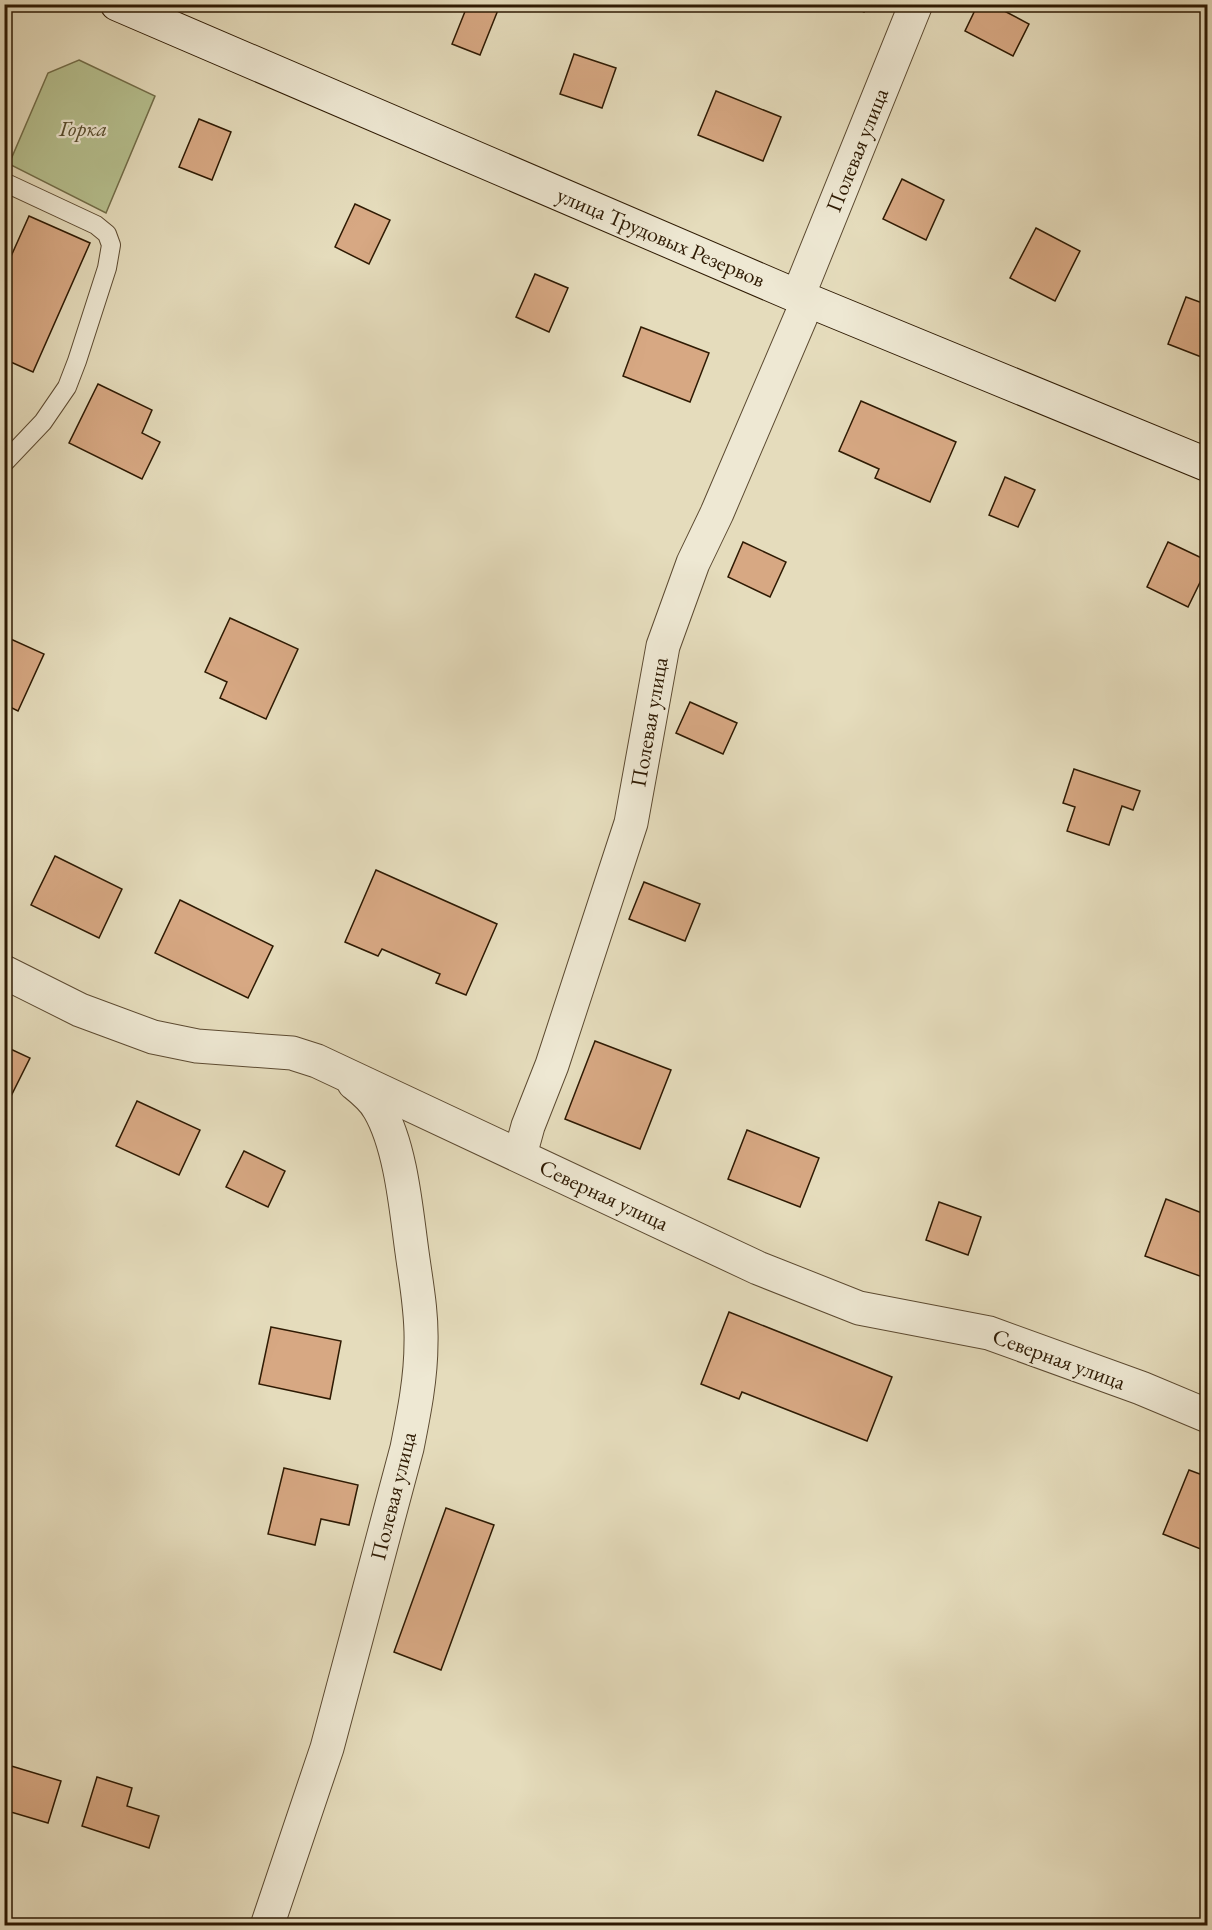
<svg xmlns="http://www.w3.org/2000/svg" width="1212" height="1930" font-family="'EB Garamond',serif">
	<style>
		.green { fill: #b6c08f; stroke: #726d49; stroke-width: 1.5 }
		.building { fill: #d7a883; stroke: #2e1a03; stroke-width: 1.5 }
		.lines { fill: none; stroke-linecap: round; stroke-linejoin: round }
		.lane-casing { stroke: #5c4a31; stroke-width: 20 }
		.street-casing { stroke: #5c4a31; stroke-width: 35 }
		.secondary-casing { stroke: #2e1a03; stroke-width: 35 }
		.lane { stroke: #eee8d3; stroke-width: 18 }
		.street { stroke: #eee8d3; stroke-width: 33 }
		.secondary { stroke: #eee8d3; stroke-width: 33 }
		.labels { text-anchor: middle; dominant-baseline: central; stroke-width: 4.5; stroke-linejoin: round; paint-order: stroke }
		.park-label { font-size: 22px; font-style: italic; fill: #574c2d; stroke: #eee8d3 }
		.street-label { font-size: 22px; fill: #2e1a03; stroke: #eee8d3 }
	</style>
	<rect width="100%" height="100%" fill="#e5dcbc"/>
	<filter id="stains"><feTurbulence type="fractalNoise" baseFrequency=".00333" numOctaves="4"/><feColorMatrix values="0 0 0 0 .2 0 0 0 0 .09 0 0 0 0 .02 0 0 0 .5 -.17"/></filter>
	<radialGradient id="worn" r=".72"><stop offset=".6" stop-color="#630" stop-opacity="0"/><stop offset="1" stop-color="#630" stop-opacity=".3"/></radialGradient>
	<polygon class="green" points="79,60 155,96 106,213 9,164 48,73"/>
	<g class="building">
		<polygon points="468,4 500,5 480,55 452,44"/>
		<polygon points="847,4 867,4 864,12"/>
		<polygon points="978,4 991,4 1029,24 1013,56 965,31"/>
		<polygon points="574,54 616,68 602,108 560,94"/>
		<polygon points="716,91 781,117 763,161 698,135"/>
		<polygon points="199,119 231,132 212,180 179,167"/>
		<polygon points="902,179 944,200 926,240 883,219"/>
		<polygon points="355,204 390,220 369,264 335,247"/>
		<polygon points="29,216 90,243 33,372 4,359 4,272"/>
		<polygon points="1036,228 1080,251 1055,301 1010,278"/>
		<polygon points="535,274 568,288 549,332 516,317"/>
		<polygon points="1186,297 1208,305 1208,350 1204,358 1168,344"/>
		<polygon points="641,327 709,353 690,402 623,376"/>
		<polygon points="98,384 152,410 142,433 160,442 142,479 69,443"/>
		<polygon points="861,401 956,442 930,502 875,478 879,469 839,451"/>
		<polygon points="1005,477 1035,490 1018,527 989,515"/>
		<polygon points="743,542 786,562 770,597 728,577"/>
		<polygon points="1168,542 1208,561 1208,566 1188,607 1147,587"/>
		<polygon points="230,618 298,649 266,719 220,698 227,682 205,672"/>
		<polygon points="4,636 44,654 18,711 4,704"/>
		<polygon points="690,702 737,723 723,754 676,733"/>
		<polygon points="1074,769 1140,791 1133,810 1122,806 1109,845 1067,831 1075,807 1063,803"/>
		<polygon points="55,856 122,889 99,938 31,905"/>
		<polygon points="376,870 497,924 466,995 436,983 440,974 382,949 378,956 345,942"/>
		<polygon points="644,882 700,904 685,941 629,919"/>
		<polygon points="180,900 273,946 248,998 155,953"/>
		<polygon points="595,1041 671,1070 640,1149 565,1119"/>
		<polygon points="4,1046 30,1058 10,1098 4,1096"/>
		<polygon points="137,1101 200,1130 179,1175 116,1146"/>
		<polygon points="747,1130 819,1158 800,1207 728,1179"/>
		<polygon points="244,1151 285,1171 268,1207 226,1187"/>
		<polygon points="1208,1198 1208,1279 1145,1256 1166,1199 1202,1213"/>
		<polygon points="939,1202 981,1217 968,1255 926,1240"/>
		<polygon points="729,1312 892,1377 867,1441 742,1392 739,1399 701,1384"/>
		<polygon points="271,1327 341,1341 330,1399 259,1384"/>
		<polygon points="284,1468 358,1485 349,1525 321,1519 315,1545 268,1534"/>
		<polygon points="1189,1470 1208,1477 1208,1552 1163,1534"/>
		<polygon points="446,1508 494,1525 441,1670 394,1652"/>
		<polygon points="8,1765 61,1781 48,1823 4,1810 4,1775"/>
		<polygon points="97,1777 132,1788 127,1806 159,1816 149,1848 82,1826"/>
	</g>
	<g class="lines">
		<g class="lane-casing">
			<polyline id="lane" points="4,182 96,225 107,234 111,245 107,268 77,361 67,387 43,422 4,463"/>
		</g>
		<g class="street-casing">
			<g id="street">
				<polyline points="798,296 916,4"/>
				<polyline points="4,972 80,1010 153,1037 197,1046 292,1053 317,1061 758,1268 859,1308 989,1333 1141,1388 1208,1416"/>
				<polyline points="520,1155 528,1126 552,1065 631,823 663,646 693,563 717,513 808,300"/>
				<path d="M 267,1926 L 327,1748 L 407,1448 C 414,1413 421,1378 421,1343 C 422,1312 416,1282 412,1252 C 406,1209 401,1147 379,1109 C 373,1098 364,1091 354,1083"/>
			</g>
		</g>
		<g class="secondary-casing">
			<polyline id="secondary" points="117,4 790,293 1208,465"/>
		</g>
		<use href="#lane" class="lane"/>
		<use href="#street" class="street"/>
		<use href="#secondary" class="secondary"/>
	</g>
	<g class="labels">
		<g class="park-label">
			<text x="83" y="128">Горка</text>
		</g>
		<g class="street-label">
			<text transform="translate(857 150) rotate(-68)">Полевая улица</text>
			<text transform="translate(661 237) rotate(23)">улица Трудовых Резервов</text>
			<text transform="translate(649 722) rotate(-80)">Полевая улица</text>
			<text transform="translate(604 1195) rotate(25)">Северная улица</text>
			<text transform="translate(1059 1359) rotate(20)">Северная улица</text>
			<text transform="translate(393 1496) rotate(-76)">Полевая улица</text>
		</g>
	</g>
	<rect width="1212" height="1930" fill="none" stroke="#e5dcbc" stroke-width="24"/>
	<rect x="6" y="6" width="1200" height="1918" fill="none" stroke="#2e1a03" stroke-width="3"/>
	<rect x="12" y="12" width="1188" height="1906" fill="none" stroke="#2e1a03" stroke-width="1.5"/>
	<rect width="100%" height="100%" filter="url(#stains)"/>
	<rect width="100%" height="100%" fill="url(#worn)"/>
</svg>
